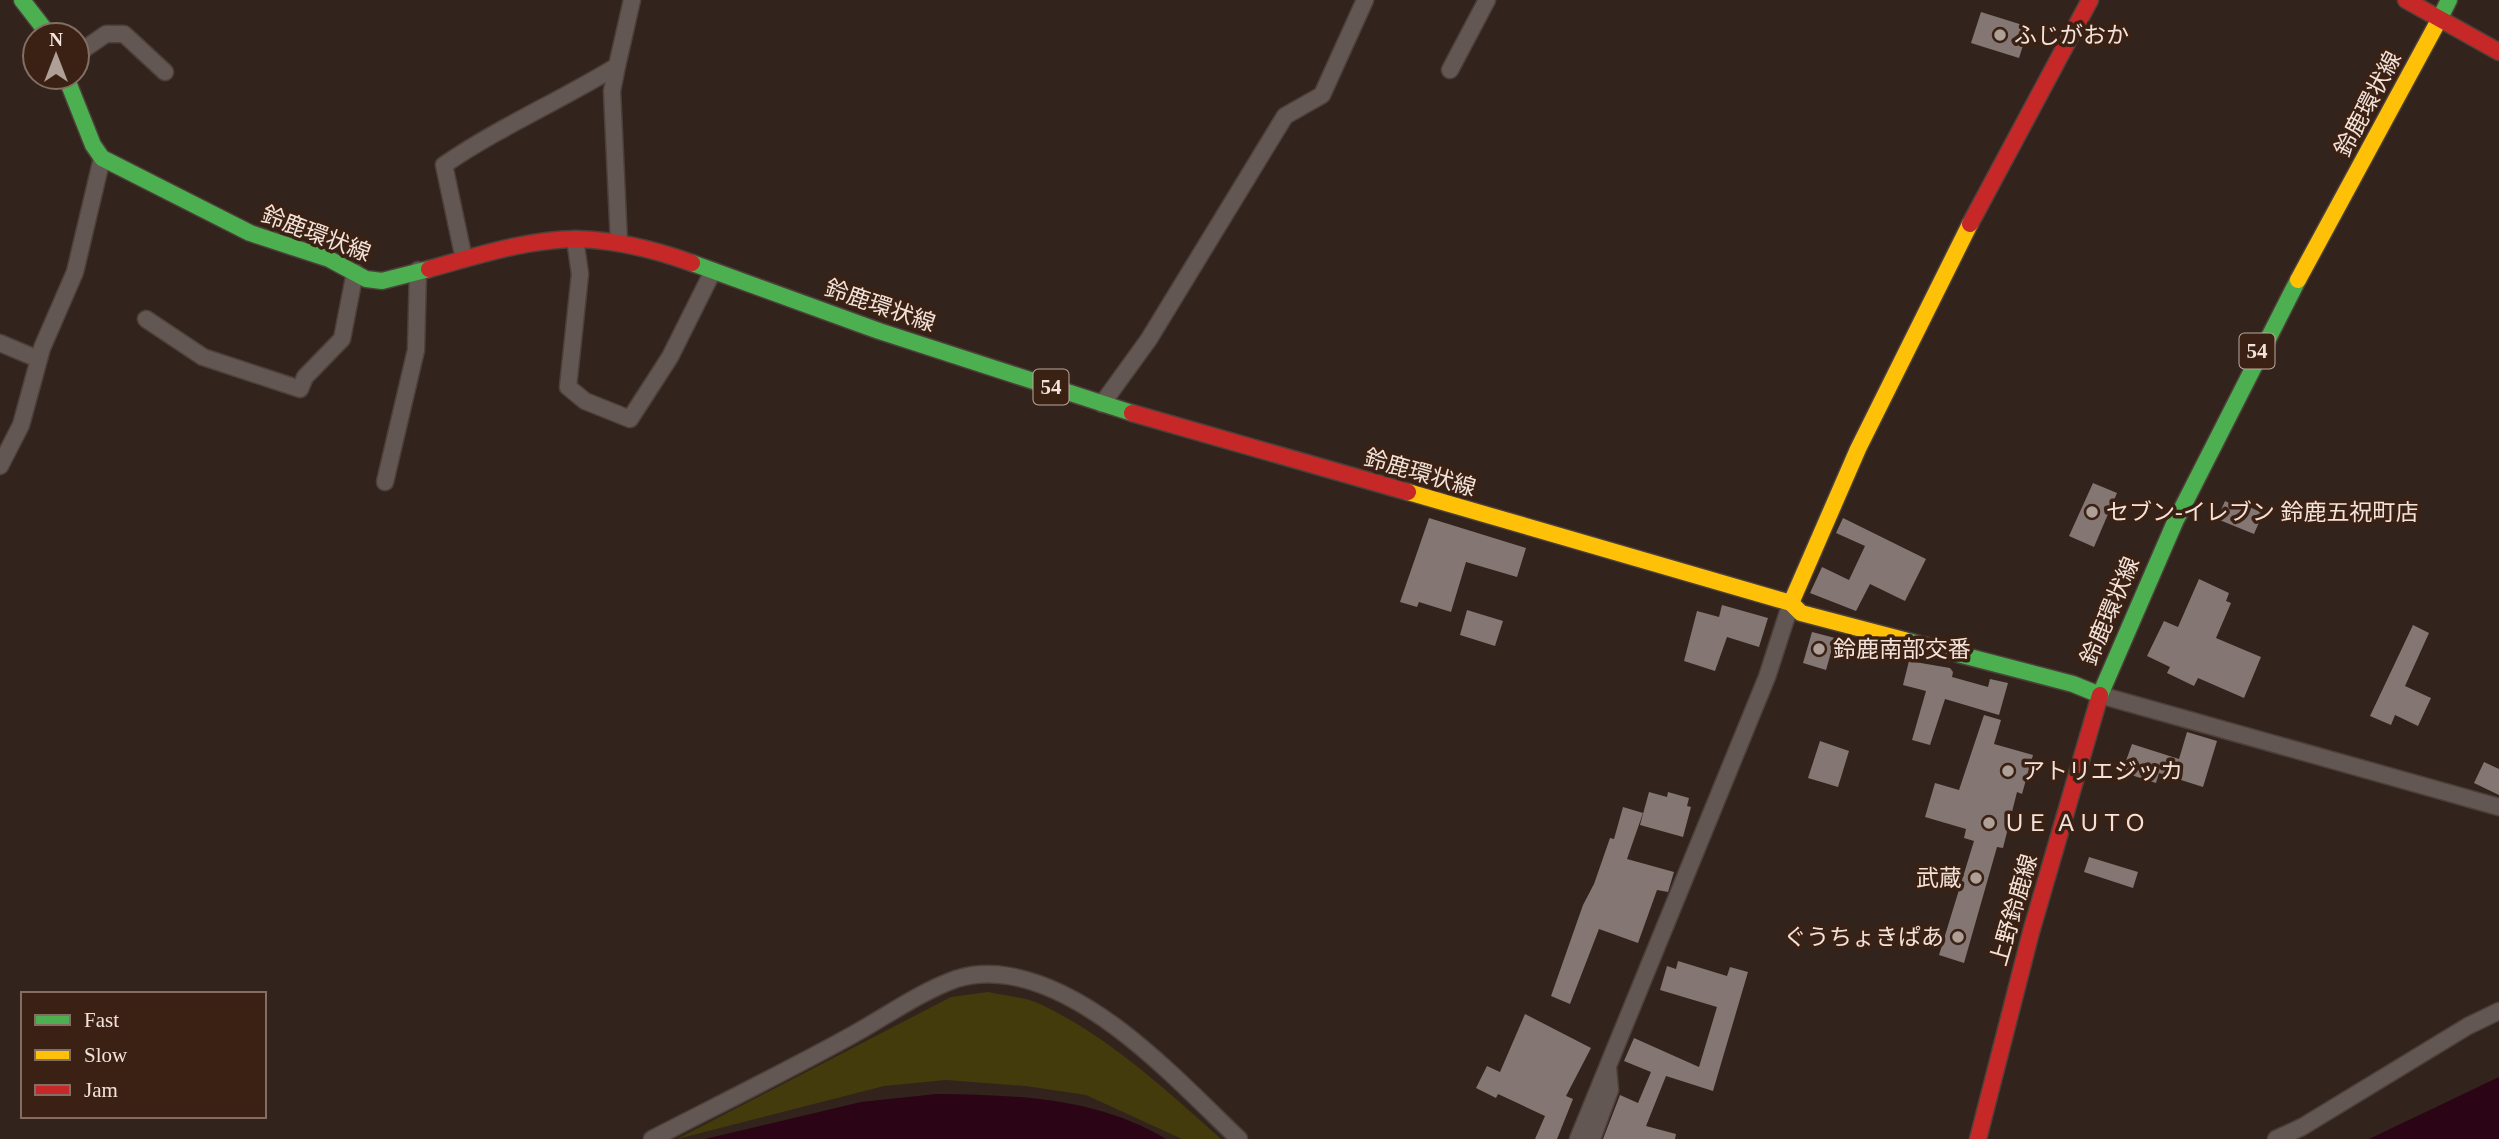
<svg xmlns="http://www.w3.org/2000/svg" width="2499" height="1139" font-family="'Times New Roman','Noto Sans JP',serif">
	<style>
		.green { fill: #443b0d }
		.water { fill: #2b0516 }
		.building { fill: #847672 }
		.lines { fill: none; stroke-linecap: round; stroke-linejoin: round }
		.street-casing { stroke: #4d403b; stroke-width: 19 }
		.fast-casing { stroke: #4d403b; stroke-width: 19 }
		.slow-casing { stroke: #4d403b; stroke-width: 19 }
		.jam-casing { stroke: #4d403b; stroke-width: 19 }
		.street { stroke: #625752; stroke-width: 16 }
		.fast { stroke: #4caf50; stroke-width: 16 }
		.slow { stroke: #ffc107; stroke-width: 16 }
		.jam { stroke: #c62828; stroke-width: 16 }
		.poi-dot { fill: #afa097; stroke: #3a2114; stroke-width: 2.5 }
		.labels { text-anchor: middle; dominant-baseline: central; stroke-width: 7; stroke-linejoin: round; paint-order: stroke }
		.shield { fill: #3a2114; stroke: #bca89e; stroke-width: 2 }
		.shield-label { font-size: 21px; font-weight: bold; fill: #f3e2d9 }
		.poi-label { font-size: 23px; fill: #f3e2d9; stroke: #3a2114; text-anchor: start }
		.street-label { font-size: 23px; fill: #f3e2d9; stroke: #3a2114 }
	</style>
	<rect width="100%" height="100%" fill="#32241c"/>
	<path class="green" d="M 988,992 C 1005,996 1025,997 1040,1004 C 1108,1036 1166,1090 1221,1139 L 1182,1139 L 1086,1095 L 1026,1086 L 946,1080 L 884,1086 L 677,1139 L 951,997 Z"/>
	<g class="water">
		<polygon points="2499,1077 2499,1139 2369,1139"/>
		<path d="M 936,1094 C 1016,1095 1096,1097 1166,1139 L 705,1139 L 861,1102 Z"/>
	</g>
	<g class="building">
		<polygon points="1981,12 2029,27 2019,58 1971,43"/>
		<polygon points="2093,483 2117,493 2094,547 2069,536"/>
		<polygon points="2225,501 2245,510 2247,506 2263,513 2254,534 2217,519"/>
		<polygon points="1429,518 1526,548 1517,577 1466,562 1451,612 1419,602 1417,607 1400,602"/>
		<polygon points="1843,518 1926,559 1905,601 1870,584 1856,611 1810,593 1822,567 1849,580 1865,546 1836,533"/>
		<polygon points="2199,579 2229,593 2226,601 2231,603 2216,638 2261,657 2244,698 2198,678 2194,686 2167,673 2170,667 2147,656 2164,621 2178,627"/>
		<polygon points="1722,605 1768,618 1759,647 1727,637 1715,671 1684,661 1697,611 1719,617"/>
		<polygon points="1467,610 1503,621 1495,646 1460,635"/>
		<polygon points="2413,625 2429,633 2405,686 2431,698 2418,726 2395,715 2391,725 2370,716"/>
		<polygon points="1812,632 1835,638 1826,670 1803,663"/>
		<polygon points="1909,661 1950,668 1953,672 1952,677 1988,687 1990,679 2008,683 1999,715 1945,699 1930,745 1912,740 1926,691 1903,685"/>
		<polygon points="1984,715 2001,720 1994,744 2033,755 2022,794 2017,792 2003,848 1997,847 1964,963 1939,955 1974,841 1964,838 1966,829 1925,817 1935,783 1959,790"/>
		<polygon points="2187,732 2217,741 2203,787 2159,773 2156,783 2122,772 2132,744 2179,759"/>
		<polygon points="1820,741 1849,751 1838,787 1808,778"/>
		<polygon points="2484,762 2499,769 2499,795 2474,783"/>
		<polygon points="1649,792 1667,797 1668,792 1689,798 1687,806 1691,807 1683,837 1640,825"/>
		<polygon points="1623,807 1643,813 1627,859 1674,872 1668,892 1657,890 1638,943 1599,929 1570,1004 1551,996 1583,905 1594,884 1610,838 1614,839"/>
		<polygon points="2089,857 2138,872 2133,888 2084,872"/>
		<polygon points="1678,961 1727,976 1730,967 1748,972 1713,1091 1666,1076 1646,1126 1676,1134 1675,1139 1603,1139 1620,1095 1638,1103 1651,1072 1624,1061 1634,1038 1699,1067 1717,1007 1660,990 1667,966 1676,969"/>
		<polygon points="1525,1014 1591,1048 1566,1096 1573,1099 1557,1139 1535,1139 1545,1116 1498,1094 1496,1098 1476,1088 1487,1066 1500,1072"/>
	</g>
	<g class="lines">
		<g class="street-casing">
			<g id="street">
				<polyline points="77,54 106,34 124,34 165,72"/>
				<polyline points="617,66 612,91 619,243"/>
				<polyline points="1450,70 1487,0"/>
				<polyline points="575,239 580,274 568,387 585,401 630,419 670,357 713,271"/>
				<path d="M 464,259 L 444,165 C 499,127 560,101 617,66 L 632,0"/>
				<polyline points="146,319 203,357 300,389 305,377 342,339 355,272"/>
				<polyline points="0,343 38,359"/>
				<polyline points="1102,404 1149,339 1285,116 1322,95 1365,0"/>
				<polyline points="0,466 21,425 42,348 75,272 102,158"/>
				<polyline points="385,482 416,350 418,270"/>
				<polyline points="2100,695 2499,807"/>
				<path d="M 652,1139 C 716,1106 781,1074 845,1039 C 881,1020 917,993 956,979 C 972,974 992,973 1009,976 C 1097,991 1177,1080 1239,1139"/>
				<polyline points="1578,1139 1767,677 1791,603"/>
				<polyline points="1592,1139 1610,1090 1608,1068"/>
				<polyline points="2276,1139 2302,1127 2468,1026 2499,1011"/>
			</g>
		</g>
		<g class="fast-casing">
			<g id="fast">
				<polyline points="22,0 49,35"/>
				<polyline points="2439,20 2449,0"/>
				<polyline points="66,77 93,145 102,158 250,233 329,259 366,279 382,281 429,269"/>
				<polyline points="692,263 879,331 1132,413"/>
				<polyline points="1904,640 2073,684 2100,695 2175,522 2298,280"/>
			</g>
		</g>
		<g class="slow-casing">
			<g id="slow">
				<polyline points="2298,280 2439,20"/>
				<polyline points="1408,492 1791,603 1801,613 1904,640"/>
				<polyline points="1791,603 1858,449 1970,224"/>
			</g>
		</g>
		<g class="jam-casing">
			<g id="jam">
				<polyline points="2406,0 2499,52"/>
				<polyline points="1970,224 2090,0"/>
				<path d="M 429,269 C 476,256 528,239 577,239 C 615,240 656,250 692,263"/>
				<polyline points="1132,413 1408,492"/>
				<polyline points="1978,1139 2031,932 2100,695"/>
			</g>
		</g>
		<use href="#street" class="street"/>
		<use href="#fast" class="fast"/>
		<use href="#slow" class="slow"/>
		<use href="#jam" class="jam"/>
	</g>
	<g class="poi-dot">
		<circle cx="2000" cy="35" r="7"/>
		<circle cx="2092" cy="512" r="7"/>
		<circle cx="1819" cy="649" r="7"/>
		<circle cx="2008" cy="771" r="7"/>
		<circle cx="1989" cy="823" r="7"/>
		<circle cx="1976" cy="878" r="7"/>
		<circle cx="1958" cy="937" r="7"/>
	</g>
	<g class="labels">
		<g class="shield">
			<rect x="2239.5" y="333.5" width="35" height="35" rx="5"/>
			<rect x="1033.5" y="369.5" width="35" height="35" rx="5"/>
		</g>
		<g class="shield-label">
			<text x="2257" y="351">54</text>
			<text x="1051" y="387">54</text>
		</g>
		<g class="poi-label">
			<text x="2014" y="35">ふじがおか</text>
			<text x="2106" y="512">セブン-イレブン 鈴鹿五祝町店</text>
			<text x="1833" y="649">鈴鹿南部交番</text>
			<text x="2022" y="771">アトリエジッカ</text>
			<text x="2003" y="823">ＵＥ ＡＵＴＯ</text>
			<text x="1962" y="878" text-anchor="end">武蔵</text>
			<text x="1944" y="937" text-anchor="end">ぐうちょきぱあ</text>
		</g>
		<g class="street-label">
			<text transform="translate(2368 104) rotate(-62)">鈴鹿環状線</text>
			<text transform="translate(316 234) rotate(21)">鈴鹿環状線</text>
			<text transform="translate(880 306) rotate(19)">鈴鹿環状線</text>
			<text transform="translate(1420 473) rotate(16)">鈴鹿環状線</text>
			<text transform="translate(2110 611) rotate(-67)">鈴鹿環状線</text>
			<text transform="translate(2014 910) rotate(-74)">上野鈴鹿線</text>
		</g>
	</g>
	<rect x="21" y="992" width="245" height="126" fill="#3a2114" stroke="#846e63" stroke-width="2"/>
	<rect x="35" y="1015" width="35" height="10" fill="#4caf50" stroke="#846e63" stroke-width="2"/>
	<text x="84" y="1027" font-size="21" fill="#f3e2d9">Fast</text>
	<rect x="35" y="1050" width="35" height="10" fill="#ffc107" stroke="#846e63" stroke-width="2"/>
	<text x="84" y="1062" font-size="21" fill="#f3e2d9">Slow</text>
	<rect x="35" y="1085" width="35" height="10" fill="#c62828" stroke="#846e63" stroke-width="2"/>
	<text x="84" y="1097" font-size="21" fill="#f3e2d9">Jam</text>
	<g transform="translate(56 56)"><circle r="33" fill="#3a2114" stroke="#846e63" stroke-width="2"/>
	<path d="M0-5L12 26L0 18L-12 26Z" fill="#afa097"/>
	<text y="-10" font-size="19" font-weight="bold" text-anchor="middle" fill="#f3e2d9">N</text>
	</g>
</svg>
